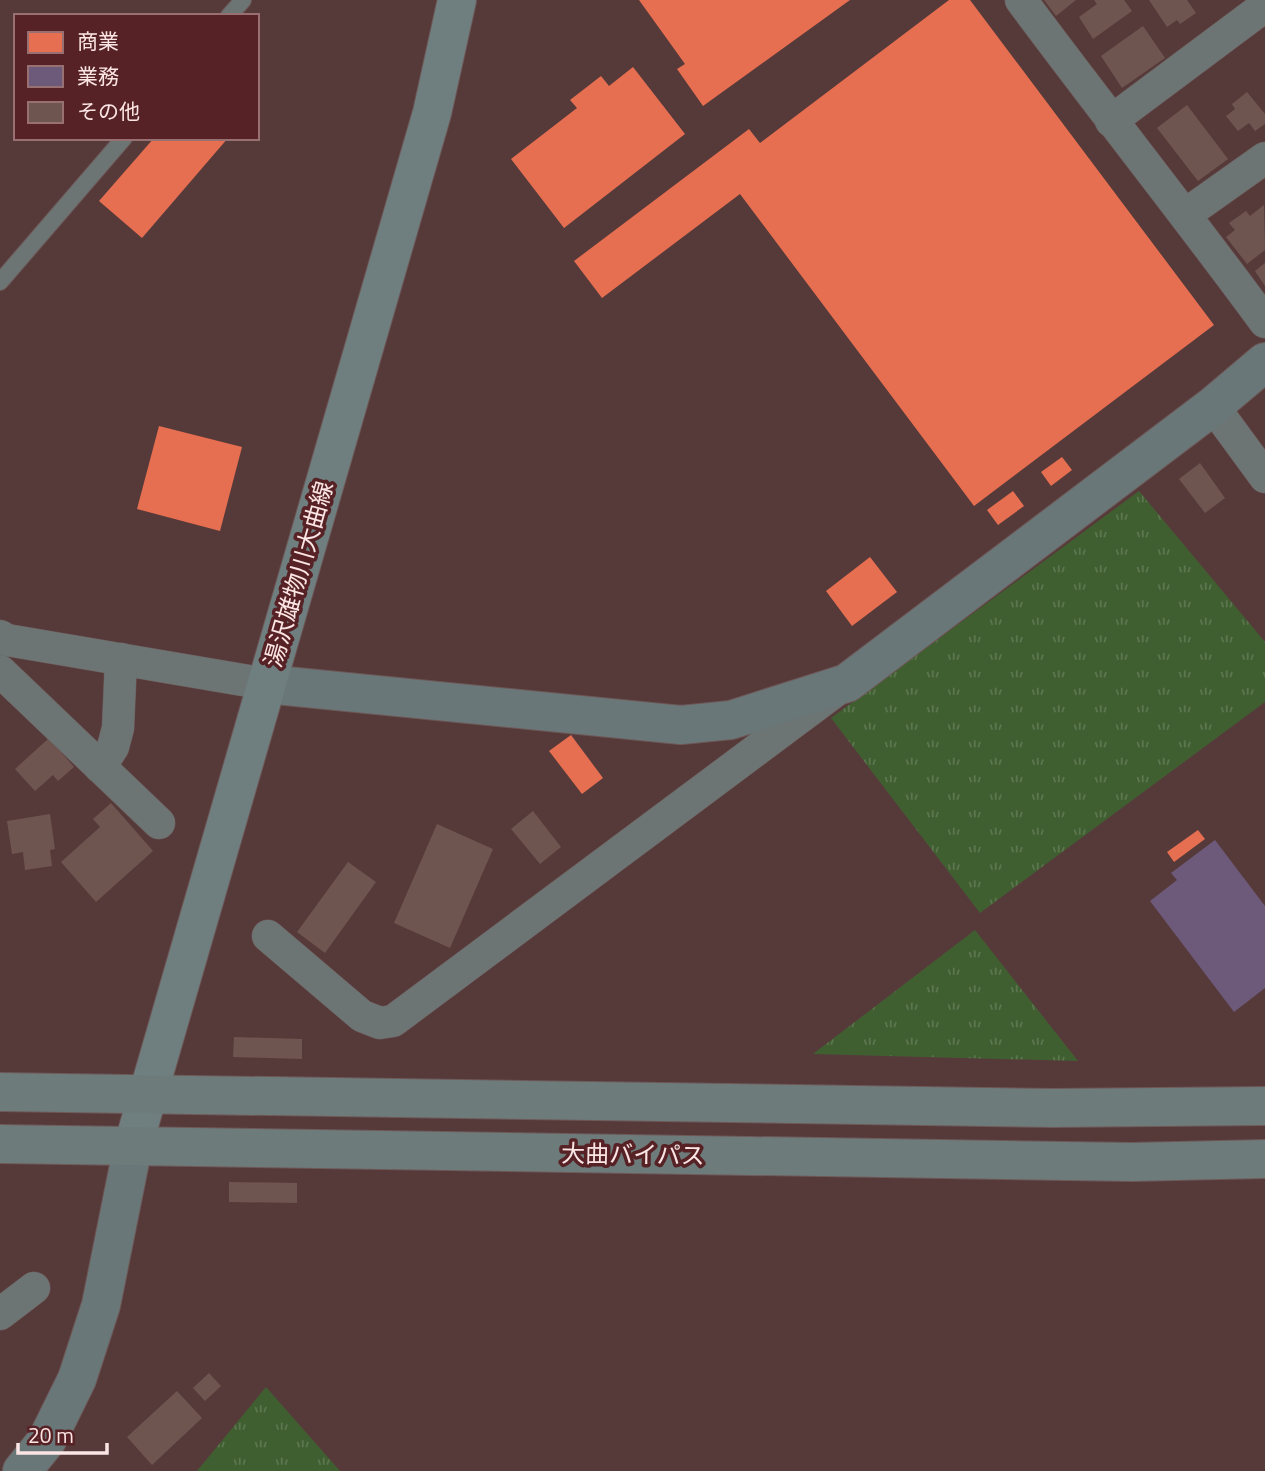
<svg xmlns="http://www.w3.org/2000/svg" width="1265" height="1471" font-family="'Titillium Web','Noto Sans JP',sans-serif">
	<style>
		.grass { fill: url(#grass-tufts) }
		.shops { fill: #e76f51 }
		.offices { fill: #6d597a }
		.building { fill: #6f5550 }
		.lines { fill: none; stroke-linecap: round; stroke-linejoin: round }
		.lane-casing { stroke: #6e5858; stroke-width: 18 }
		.street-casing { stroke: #6e5858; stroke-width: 33 }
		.secondary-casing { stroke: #6e5858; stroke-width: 40 }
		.primary-casing { stroke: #6e5858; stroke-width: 40 }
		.highway-casing { stroke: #6e5858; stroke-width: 40 }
		.lane { stroke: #6c7474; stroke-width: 16 }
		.street { stroke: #6c7474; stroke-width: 32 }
		.secondary { stroke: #6a7778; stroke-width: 38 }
		.primary { stroke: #6f7f80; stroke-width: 38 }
		.highway { stroke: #6e7b7b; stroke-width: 38 }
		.labels { text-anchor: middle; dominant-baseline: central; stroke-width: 7; stroke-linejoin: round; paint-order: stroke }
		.street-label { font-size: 24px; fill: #fbe5e5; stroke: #572225 }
	</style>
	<defs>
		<pattern id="grass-tufts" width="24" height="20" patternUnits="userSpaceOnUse" patternTransform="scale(1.75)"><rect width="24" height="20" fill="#405f31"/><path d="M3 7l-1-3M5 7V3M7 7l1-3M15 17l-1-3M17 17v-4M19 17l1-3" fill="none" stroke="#5c764f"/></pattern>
	</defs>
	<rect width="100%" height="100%" fill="#563a3a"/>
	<g class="grass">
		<polygon points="1139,491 1265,642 1265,702 980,913 831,718"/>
		<polygon points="975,930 1078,1061 813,1054"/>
		<polygon points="266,1387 340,1471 197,1471"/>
	</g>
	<g class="shops">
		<polygon points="639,0 850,0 703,106 677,69 685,64"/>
		<polygon points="949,0 970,0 1214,325 974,506 740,194 602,298 574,261 749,129 760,143"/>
		<polygon points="633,67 685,134 564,228 511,159 577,108 570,100 601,76 609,86"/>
		<polygon points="154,138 228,138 142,238 99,201"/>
		<polygon points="159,426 242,447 220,531 137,509"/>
		<polygon points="1062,457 1072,470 1051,486 1041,472"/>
		<polygon points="1013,491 1024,506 998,525 987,510"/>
		<polygon points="870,557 897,592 852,626 826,591"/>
		<polygon points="571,735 603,778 582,794 549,751"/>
		<polygon points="1198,830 1205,839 1174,862 1167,852"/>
	</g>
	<polygon class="offices" points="1215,840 1265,906 1265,988 1234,1012 1150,901 1177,880 1171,873"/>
	<g class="building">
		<polygon points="1044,0 1076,0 1056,16"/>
		<polygon points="1094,0 1124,0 1132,11 1093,39 1079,17 1097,4"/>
		<polygon points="1149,0 1187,0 1196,13 1180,24 1177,20 1167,27"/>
		<polygon points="1143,26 1165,58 1122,88 1101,56"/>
		<polygon points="1247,92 1265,114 1265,124 1255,131 1249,123 1238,131 1226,116 1235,109 1232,104"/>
		<polygon points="1187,105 1228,159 1198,181 1157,128"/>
		<polygon points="1264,205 1265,250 1247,264 1226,237 1235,230 1229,223 1246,211 1250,216"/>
		<polygon points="1265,263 1265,286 1255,271"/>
		<polygon points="1200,463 1225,498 1205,513 1179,479"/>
		<polygon points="49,738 74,767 58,781 53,775 35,791 15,769"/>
		<polygon points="111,803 153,851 96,902 61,862 100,827 93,819"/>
		<polygon points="533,811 561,847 540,864 511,829"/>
		<polygon points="50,814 55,849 50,850 52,866 25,870 23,852 12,854 7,821"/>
		<polygon points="437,824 493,849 450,948 394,923"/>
		<polygon points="348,862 376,882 325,953 297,932"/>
		<polygon points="234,1037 302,1039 302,1059 233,1057"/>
		<polygon points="229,1182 297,1183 297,1203 229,1202"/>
		<polygon points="209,1373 221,1386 205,1401 193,1388"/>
		<polygon points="177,1391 202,1418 152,1465 127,1437"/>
	</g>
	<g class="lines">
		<g class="lane-casing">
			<g id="lane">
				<polyline points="229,16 243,0"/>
				<polyline points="0,282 124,138"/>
			</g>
		</g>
		<g class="street-casing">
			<g id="street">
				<path d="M 1021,0 C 1101,108 1185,213 1265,322"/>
				<polyline points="1111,121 1265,6"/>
				<polyline points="1186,214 1265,158"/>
				<polyline points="1213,406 1265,477"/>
				<polyline points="0,636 7,640 266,684"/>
				<polyline points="0,671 159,823"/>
				<polyline points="100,767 113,747 118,728 121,659"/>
				<polyline points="268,936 362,1016 380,1023 393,1021 834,692"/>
				<polyline points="0,1314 34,1288"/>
			</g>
		</g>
		<g class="secondary-casing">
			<g id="secondary">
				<polyline points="266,684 681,725 731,720 847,683 1213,406 1265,362"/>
				<polyline points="22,1471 47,1440 77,1379 101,1305 133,1146"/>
			</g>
		</g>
		<g class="primary-casing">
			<polyline id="primary" points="133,1146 432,113 457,0"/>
		</g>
		<g class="highway-casing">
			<g id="highway">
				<polyline points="0,1092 1053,1108 1265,1106"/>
				<polyline points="0,1144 1132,1162 1265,1159"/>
			</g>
		</g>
		<use href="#lane" class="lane"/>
		<use href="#street" class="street"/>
		<use href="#secondary" class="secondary"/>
		<use href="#primary" class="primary"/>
		<use href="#highway" class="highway"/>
	</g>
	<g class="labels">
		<g class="street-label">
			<text transform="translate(298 574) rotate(-74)">湯沢雄物川大曲線</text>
			<text transform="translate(633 1154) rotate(1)">大曲バイパス</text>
		</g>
	</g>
	<rect x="14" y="14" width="245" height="126" fill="#572225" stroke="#997072" stroke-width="2"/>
	<rect x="28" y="32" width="35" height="21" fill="#e76f51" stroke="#997072" stroke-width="2"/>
	<text x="77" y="49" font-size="21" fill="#fbe5e5">商業</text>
	<rect x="28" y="66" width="35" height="21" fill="#6d597a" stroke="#997072" stroke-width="2"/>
	<text x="77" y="84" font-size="21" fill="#fbe5e5">業務</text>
	<rect x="28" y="102" width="35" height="21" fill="#6f5550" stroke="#997072" stroke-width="2"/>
	<text x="77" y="119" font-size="21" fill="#fbe5e5">その他</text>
	<path d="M18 1443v10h89v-10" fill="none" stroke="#fbe5e5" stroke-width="3.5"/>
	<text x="28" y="1443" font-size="21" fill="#fbe5e5" stroke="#572225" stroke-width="5" paint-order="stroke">20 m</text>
</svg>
